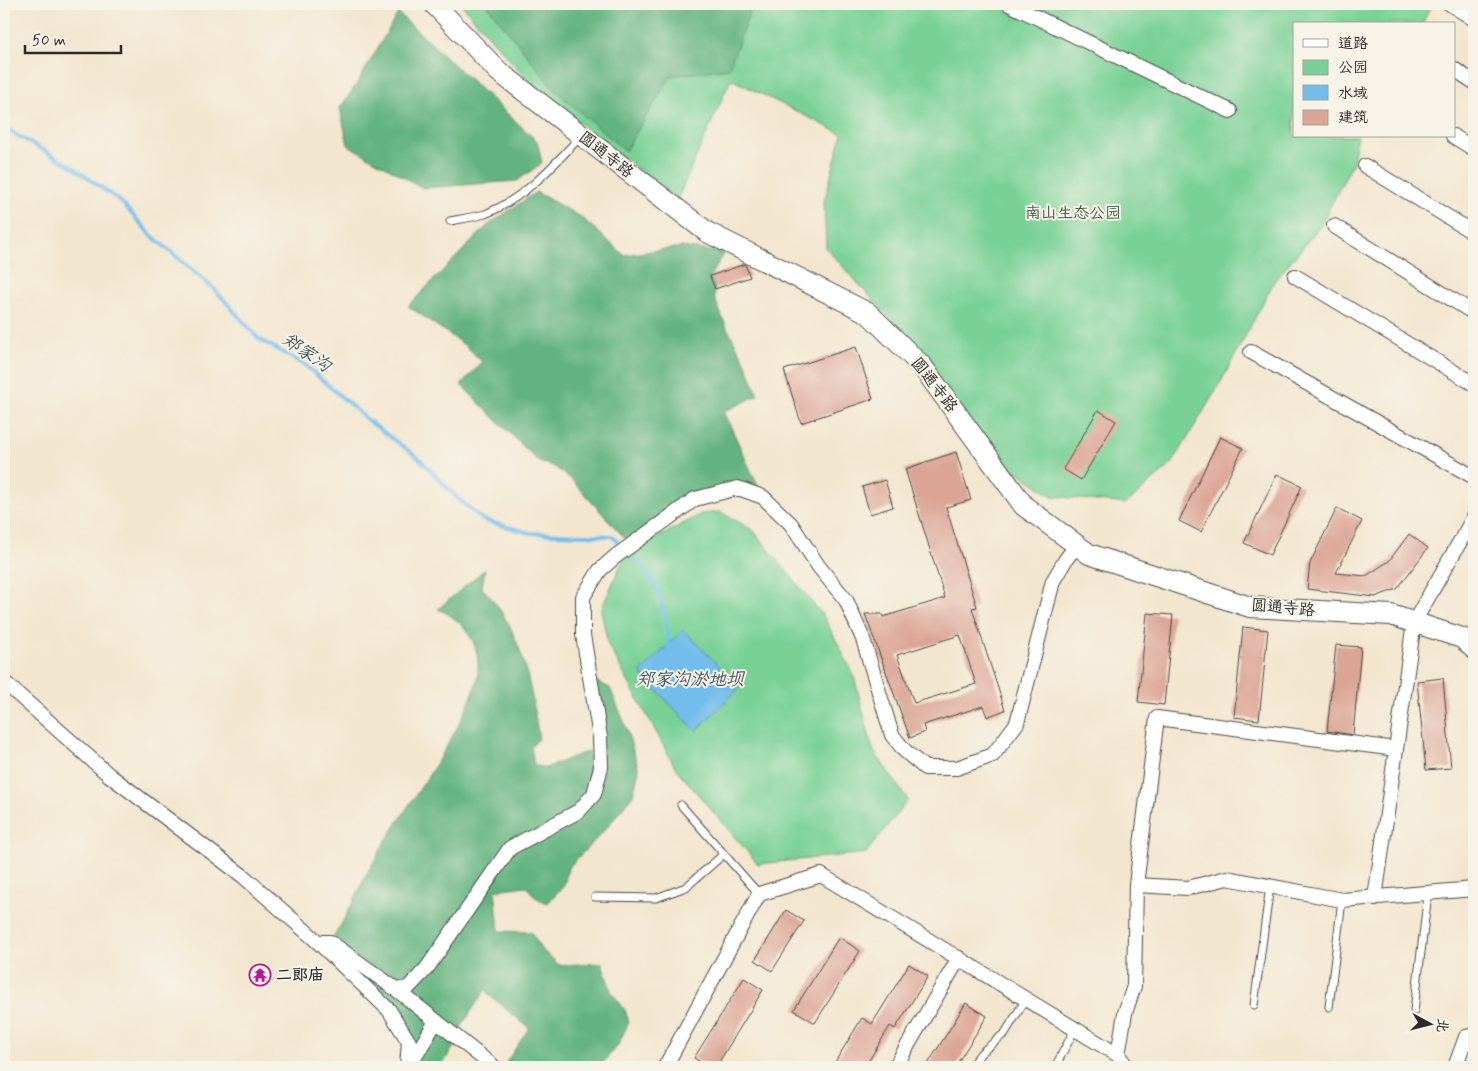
<svg xmlns="http://www.w3.org/2000/svg" width="1478" height="1071" font-family="Mynerve,'LXGW WenKai TC',sans-serif">
	<style>
		.green { fill: #79d196; stroke: #527e60 }
		.forest { fill: #62b37f; stroke: #466f55 }
		.water { fill: #73bdec; stroke: #4f748c }
		.lines { fill: none; stroke-linecap: round; stroke-linejoin: round }
		.stream { stroke: #73bdec; stroke-width: 4 }
		.building { fill: #dba494; fill-rule: evenodd }
		.lane-casing { stroke: #494744; stroke-width: 9 }
		.street-casing { stroke: #494744; stroke-width: 16 }
		.secondary-casing { stroke: #494744; stroke-width: 22 }
		.lane { stroke: #fff; stroke-width: 7 }
		.street { stroke: #fff; stroke-width: 14 }
		.secondary { stroke: #fff; stroke-width: 20 }
		.labels { text-anchor: middle; dominant-baseline: central; stroke-width: 4; stroke-linejoin: round; paint-order: stroke }
		.street-label { font-size: 16px; fill: #2b2b2b; stroke: #f7f3e8 }
		.park-label { font-size: 16px; fill: #425d4b; stroke: #f7f3e8 }
		.poi-label { font-size: 16px; font-weight: bold; fill: #2b2b2b; stroke: #f7f3e8; text-anchor: start }
		.water-label { font-size: 18px; font-style: italic; fill: #415765; stroke: #f7f3e8 }
	</style>
	<rect width="100%" height="100%" fill="#f7f3e8"/>
	<filter id="ink" filterUnits="userSpaceOnUse"><feTurbulence type="fractalNoise" baseFrequency=".02" numOctaves="2"/><feDisplacementMap in="SourceGraphic" scale="10" xChannelSelector="R" yChannelSelector="G"/><feConvolveMatrix kernelMatrix="1 2 1 2 8 2 1 2 1" color-interpolation-filters="sRGB"/></filter>
	<filter id="wash" filterUnits="userSpaceOnUse"><feTurbulence type="fractalNoise" baseFrequency=".0096" numOctaves="4" result="noise"/><feDisplacementMap in="SourceGraphic" scale="20" xChannelSelector="R" yChannelSelector="G"/><feGaussianBlur stdDeviation="1.12" result="paint"/><feColorMatrix in="noise" values="0 0 0 0 0 0 0 0 0 0 0 0 0 0 0 0 0 1.4 0 .05"/><feComposite in="paint" operator="in"/></filter>
	<g filter="url(#wash)">
		<rect width="100%" height="100%" fill="#f3e6cf"/>
		<g class="green">
			<polygon points="461,4 1432,4 1422,24 1294,24 1294,136 1358,136 1352,164 1320,227 1275,280 1222,380 1172,464 1126,504 1052,496 996,457 893,322 826,248 824,202 842,134 731,79 677,200 534,87"/>
			<polygon points="720,512 753,530 824,617 853,673 873,750 908,800 866,853 758,864 677,770 608,645 601,610 625,555 701,514"/>
		</g>
		<g class="forest">
			<polygon points="486,4 753,4 729,68 671,76 625,151 554,89"/>
			<polygon points="398,13 537,141 542,163 517,181 423,188 348,145 340,108 358,82"/>
			<polygon points="536,192 581,217 624,255 682,247 725,253 710,276 715,289 714,297 726,326 745,361 758,395 724,412 763,497 737,488 695,499 631,545 570,478 553,466 539,462 461,385 482,362 466,346 408,306 488,225"/>
			<path d="M 485,569 L 482,588 C 522,627 531,686 539,739 L 531,747 L 534,765 L 546,768 L 588,751 L 592,776 L 579,811 L 601,767 L 591,679 L 610,688 L 625,724 L 639,770 L 633,795 L 604,831 L 568,868 L 564,886 L 547,903 L 535,897 L 526,886 L 495,890 L 499,931 L 531,932 L 541,949 L 559,965 L 602,963 L 611,991 L 625,1010 L 629,1022 L 617,1047 L 599,1067 L 503,1067 L 529,1028 L 489,995 L 486,989 L 455,1036 L 459,1039 L 441,1067 L 407,1067 L 409,1042 L 330,942 C 349,915 360,884 377,856 C 406,805 444,760 467,707 C 472,696 478,683 478,671 C 480,643 464,620 438,609 Z"/>
		</g>
		<polygon class="water" points="683,630 740,687 696,731 640,673"/>
		<g class="lines">
			<g class="stream">
				<polyline points="4,128 70,165 120,201 151,235 214,289 259,339 305,365 370,422 420,459 456,497 483,520 530,533 612,536 617,541"/>
				<path d="M 634,557 C 663,585 663,607 669,645"/>
			</g>
		</g>
		<g id="blocks">
			<g class="building">
				<polygon points="745,264 750,277 715,289 710,276"/>
				<polygon points="856,347 873,399 801,423 784,370"/>
				<polygon points="1098,410 1116,421 1081,480 1063,469"/>
				<polygon points="1220,437 1243,448 1201,532 1179,521"/>
				<path d="M 956,452 L 971,500 L 946,507 L 977,607 L 972,608 L 1005,710 L 987,717 L 983,706 L 923,725 L 925,732 L 910,738 L 865,614 L 882,614 L 883,617 L 945,598 L 905,469 ZM 960,635 L 976,684 L 914,703 L 897,655 Z"/>
				<polygon points="1277,474 1302,486 1270,555 1244,543"/>
				<polygon points="885,480 893,507 870,514 862,487"/>
				<polygon points="1337,508 1362,521 1336,573 1366,576 1389,561 1409,534 1428,548 1397,589 1375,597 1307,589 1310,563"/>
				<polygon points="1147,613 1173,615 1164,705 1138,702"/>
				<polygon points="1243,627 1268,630 1259,720 1234,717"/>
				<polygon points="1336,645 1361,647 1353,735 1327,731"/>
				<polygon points="1443,678 1451,768 1426,770 1417,681"/>
				<polygon points="786,910 804,921 772,971 755,960"/>
				<polygon points="839,937 860,951 815,1023 794,1010"/>
				<polygon points="909,964 928,976 895,1029 890,1026 865,1067 832,1067 862,1018 872,1024"/>
				<polygon points="744,978 763,990 716,1067 709,1067 694,1058"/>
				<polygon points="966,1003 987,1016 955,1067 926,1067"/>
			</g>
		</g>
	</g>
	<g filter="url(#ink)">
		<use href="#blocks" fill-opacity="0" stroke="#494744" stroke-width="1"/>
		<g class="lines">
			<g class="lane-casing">
				<g id="lane">
					<path d="M 450,221 C 461,219 474,217 485,214 C 524,199 553,166 581,136"/>
					<polyline points="681,805 759,894"/>
					<polyline points="595,897 656,898 686,887 724,854"/>
					<polyline points="1254,1005 1270,886"/>
					<polyline points="1329,1007 1342,900"/>
					<polyline points="1414,1011 1428,893"/>
					<polyline points="970,1067 981,1053 1005,1033 1026,999"/>
					<polyline points="1055,1067 1075,1029"/>
				</g>
			</g>
			<g class="street-casing">
				<g id="street">
					<polyline points="1009,4 1230,111"/>
					<polyline points="1450,4 1474,19"/>
					<polyline points="1454,69 1474,82"/>
					<polyline points="1453,136 1474,149"/>
					<polyline points="1365,166 1474,233"/>
					<polyline points="1334,226 1474,313"/>
					<polyline points="1295,276 1474,384"/>
					<polyline points="1251,352 1474,477"/>
					<polyline points="4,682 109,775 243,876 318,942 389,1010 409,1042 407,1067"/>
					<polyline points="1136,885 1188,888 1227,878 1342,900 1474,889"/>
					<polyline points="1375,898 1414,622 1474,517"/>
					<polyline points="318,942 330,942 397,990 408,988 427,968 510,848 579,811 594,794 601,767 600,737 583,635 583,597 600,570 616,556 695,499 738,488 763,497 791,524 819,567 846,600 863,639 892,735 905,751 925,768 957,768 993,755 1017,723 1053,581 1066,559 1077,545"/>
					<polyline points="397,990 494,1067"/>
					<polyline points="1118,1055 1125,1013 1134,986 1136,885 1157,718 1396,749"/>
					<polyline points="409,1067 436,1021"/>
					<polyline points="665,1067 759,894 821,875 1118,1055 1127,1067"/>
					<polyline points="895,1067 959,958"/>
					<polyline points="1455,1067 1466,1037 1474,1035"/>
				</g>
			</g>
			<g class="secondary-casing">
				<polyline id="secondary" points="434,4 498,71 707,232 868,313 922,366 1024,506 1089,554 1250,607 1391,615 1462,638 1474,649"/>
			</g>
			<use href="#lane" class="lane"/>
			<use href="#street" class="street"/>
			<use href="#secondary" class="secondary"/>
		</g>
	</g>
	<defs>
		<g id="temple-ring" transform="scale(1.125)"><circle r="9.5" fill="#f7f3e8" stroke="#b5179e" stroke-width="1.5"/><path d="M0-6L5-2H3V0L6.5 2.5H4V6H1.5V3h-3V6H-4V2.5H-6.5L-3 0V-2H-5Z" fill="#b5179e"/></g>
	</defs>
	<g fill-rule="evenodd">
		<use href="#temple-ring" x="260" y="975"/>
	</g>
	<g class="labels">
		<g class="street-label">
			<text transform="translate(606 155) rotate(38)">圆通寺路</text>
			<text transform="translate(934 385) rotate(52)">圆通寺路</text>
			<text transform="translate(1283 608) rotate(5)">圆通寺路</text>
		</g>
		<g class="park-label">
			<text x="1073" y="213">南山生态公园</text>
		</g>
		<g class="poi-label">
			<text x="276" y="975">二郎庙</text>
		</g>
		<g class="water-label">
			<text transform="translate(306 353) rotate(34)">郑家沟</text>
			<text x="690" y="680">郑家沟淤地坝</text>
		</g>
	</g>
	<rect width="1478" height="1071" fill="none" stroke="#f7f3e8" stroke-width="20"/>
	<rect x="1293" y="22" width="162" height="115" fill="#f7f3e8" stroke="#a5a39c"/>
	<rect x="1303" y="39" width="25" height="8" fill="#ffffff" stroke="#a5a39c"/>
	<text x="1338" y="48" font-size="15" fill="#2b2b2b">道路</text>
	<rect x="1303" y="60" width="25" height="15" fill="#79d196" stroke="#a5a39c"/>
	<text x="1338" y="72" font-size="15" fill="#2b2b2b">公园</text>
	<rect x="1303" y="85" width="25" height="15" fill="#73bdec" stroke="#a5a39c"/>
	<text x="1338" y="98" font-size="15" fill="#2b2b2b">水域</text>
	<rect x="1303" y="110" width="25" height="15" fill="#dba494" stroke="#a5a39c"/>
	<text x="1338" y="122" font-size="15" fill="#2b2b2b">建筑</text>
	<g transform="translate(1430 1024) rotate(97)" stroke="#f7f3e8" stroke-width="4" paint-order="stroke">
	<path d="M0-4L9 19L0 12L-9 19Z" fill="#2b2b2b"/>
	<text y="-8" font-size="14" font-weight="bold" text-anchor="middle" fill="#2b2b2b">北</text>
	</g>
	<path d="M25 45v8h96v-8" fill="none" stroke="#2b2b2b" stroke-width="2.5"/>
	<text x="32" y="45" font-size="15" fill="#2b2b2b" stroke="#f7f3e8" stroke-width="4" paint-order="stroke">50 m</text>
</svg>
